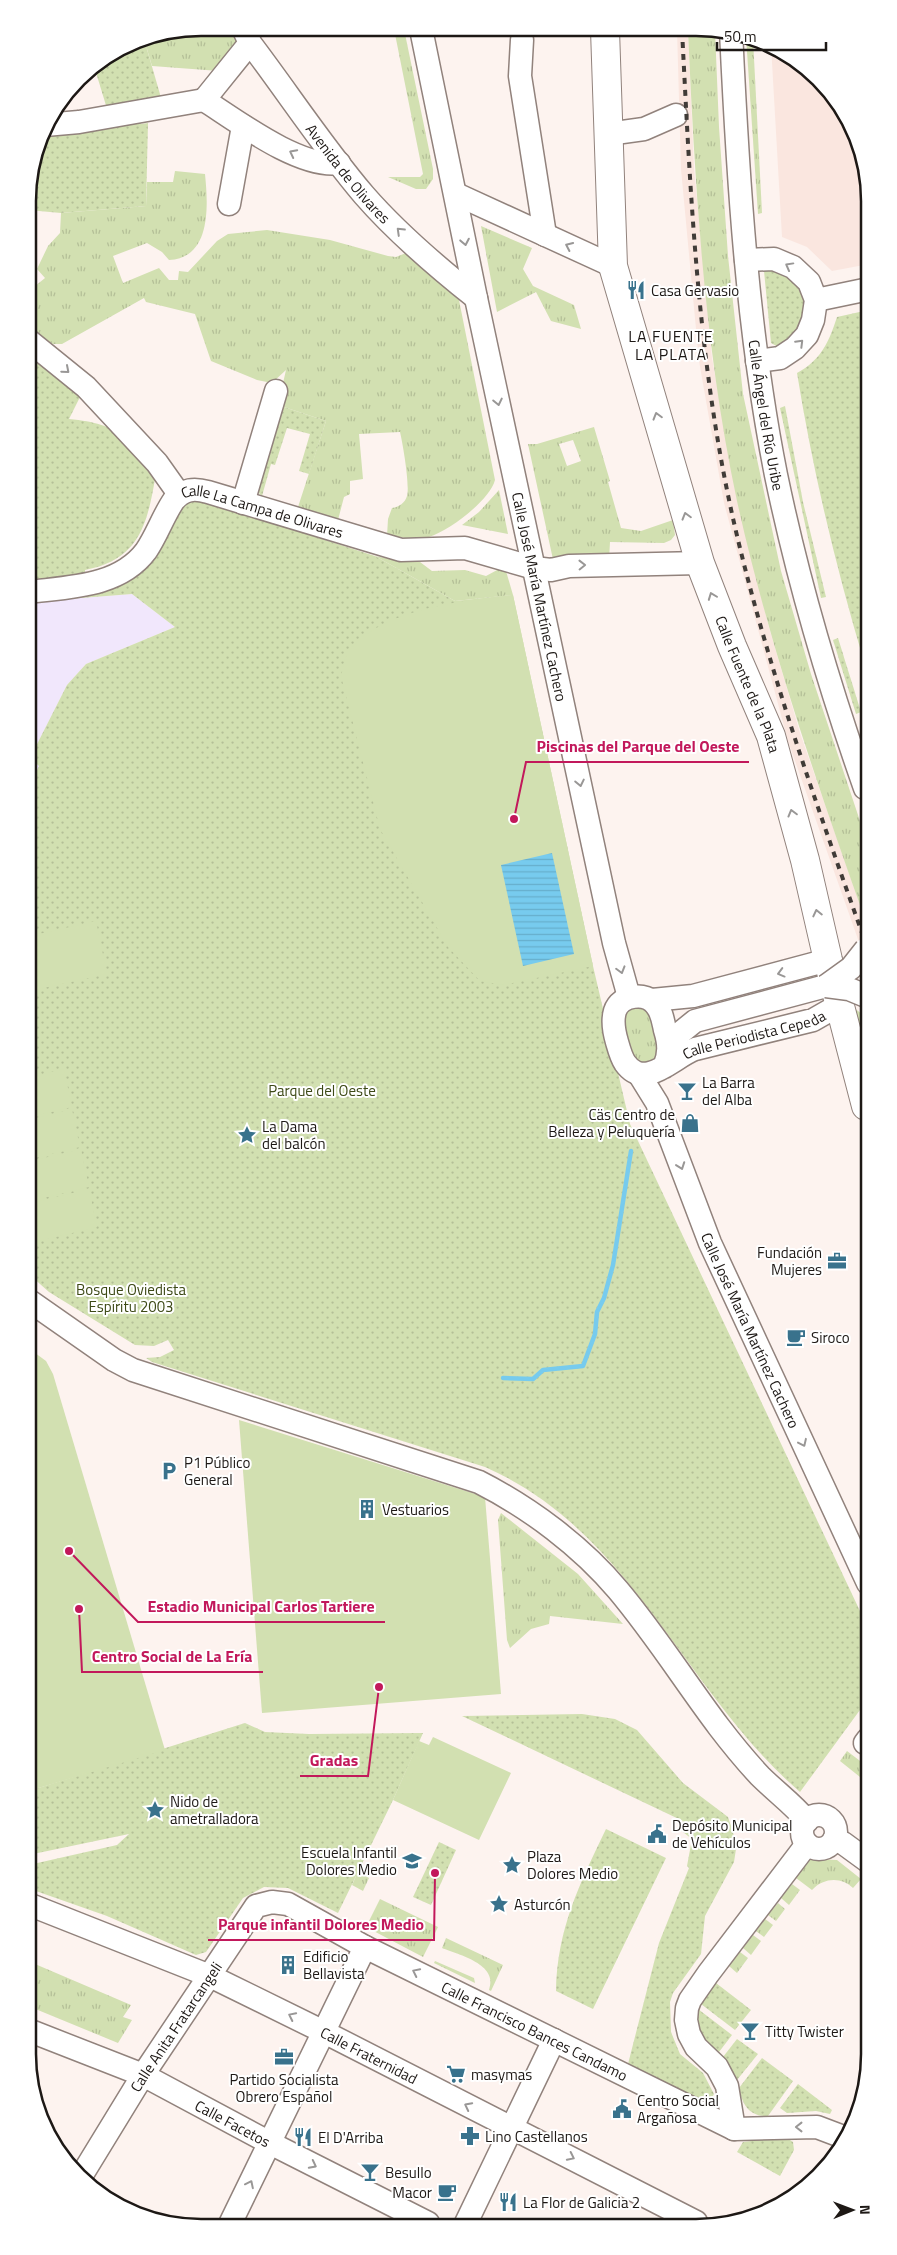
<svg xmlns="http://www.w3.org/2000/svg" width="897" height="2255" font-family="'Titillium Web',sans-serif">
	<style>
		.commercial { fill: #f1e7fc }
		.built { fill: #fae6df }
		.grass { fill: url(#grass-tufts); fill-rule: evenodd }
		.park { fill: url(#park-dots) }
		.pitch { fill: #d2e0b1 }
		.water { fill: url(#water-rules) }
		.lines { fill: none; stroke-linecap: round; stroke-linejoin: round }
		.stream { stroke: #77cbee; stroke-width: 4.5 }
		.minor-casing { stroke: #91827c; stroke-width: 25 }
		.major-casing { stroke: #91827c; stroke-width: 30 }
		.minor { stroke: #fff; stroke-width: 22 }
		.major { stroke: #fff; stroke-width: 28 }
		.rail { stroke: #403b37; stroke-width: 4; stroke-dasharray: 6 6; stroke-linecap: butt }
		.minor-bridge-casing { stroke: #91827c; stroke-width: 25; stroke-linecap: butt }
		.minor-bridge { stroke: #fff; stroke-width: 22 }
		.oneway { stroke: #999796 }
		.labels { text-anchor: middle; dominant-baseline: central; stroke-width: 4; stroke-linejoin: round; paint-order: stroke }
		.street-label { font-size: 15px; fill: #1d1815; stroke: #fff }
		.poi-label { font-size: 15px; fill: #1d1815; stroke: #fff; text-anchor: start }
		.park-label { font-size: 15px; fill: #3d4916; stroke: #fff }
		.neighbourhood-label { font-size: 16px; letter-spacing: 1px; fill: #1d1815; stroke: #fff }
		.rim { fill: none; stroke: #1d1815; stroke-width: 2.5 }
		.leader { fill: none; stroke: #c2185b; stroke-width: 2 }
		.callout-dot { fill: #c2185b; stroke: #fff; stroke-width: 2 }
		.callout-label { font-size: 16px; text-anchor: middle; font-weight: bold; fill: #c2185b; stroke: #fff; stroke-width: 4; stroke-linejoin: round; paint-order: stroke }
	</style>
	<defs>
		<pattern id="grass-tufts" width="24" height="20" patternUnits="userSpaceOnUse" patternTransform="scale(1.25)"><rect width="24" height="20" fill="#d2e0b1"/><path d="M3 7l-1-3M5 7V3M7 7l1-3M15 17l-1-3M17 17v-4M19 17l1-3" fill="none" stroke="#b4bf97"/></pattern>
		<pattern id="park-dots" width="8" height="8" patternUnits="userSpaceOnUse" patternTransform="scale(1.25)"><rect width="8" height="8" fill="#d2e0b1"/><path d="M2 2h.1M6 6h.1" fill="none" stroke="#b4bf97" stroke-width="1.8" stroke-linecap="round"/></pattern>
		<pattern id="water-rules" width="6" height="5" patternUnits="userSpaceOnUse" patternTransform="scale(1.25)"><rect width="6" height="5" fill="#77cbee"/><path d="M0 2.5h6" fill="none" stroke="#66aecb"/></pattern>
	</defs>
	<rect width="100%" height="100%" fill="#fdf3ef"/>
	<polygon class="commercial" points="132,594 175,627 86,664 67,685 30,758 39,766 30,785 29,602"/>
	<g class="built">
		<polygon points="677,30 688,31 694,168 712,358 737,499 768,624 800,733 866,922 866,962 788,741 724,503 699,361 681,169"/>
		<polygon points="771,45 818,78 864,156 864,265 832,271 807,247 782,237"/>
	</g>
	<g class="grass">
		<polygon points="201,28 230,28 237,43 219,71 152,66 144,39"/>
		<polygon points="394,29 404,29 433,169 433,179 426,189 416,189 388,177 420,177 423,174"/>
		<path d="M 688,31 L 715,31 L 719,127 L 728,256 L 743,394 L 781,571 L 811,674 L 866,839 L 866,922 C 817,784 769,645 737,501 C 704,346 695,188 688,31 Z"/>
		<polygon points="746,37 753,39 762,213 758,214"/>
		<path d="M 175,171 L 205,174 C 208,204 212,258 169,260 L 162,252 L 147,243 L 113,256 L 123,283 L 159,268 L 169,280 L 178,280 L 179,271 L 188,272 L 217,241 L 228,234 L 248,232 L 267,230 L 330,240 L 388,256 L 396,257 L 411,251 L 459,300 L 495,480 C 490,500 449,531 429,537 C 416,541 401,537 387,536 L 388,519 L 392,508 C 399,507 405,503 407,496 C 410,485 403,445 400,432 L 359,434 L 363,479 L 350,481 L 350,494 L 344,497 L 338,520 L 298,507 L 326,421 L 278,405 L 286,370 L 272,383 L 257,380 L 211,361 L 195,314 L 146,302 L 144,298 L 62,344 L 53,344 L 28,327 L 28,292 L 45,278 L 37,269 L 48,246 L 60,233 L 61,213 L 146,206 L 147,182 L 173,182 Z"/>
		<polygon points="481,226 532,248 523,269 533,286 574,305 581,329 551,321 536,292 497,312"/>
		<path d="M 594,427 L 610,481 L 608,482 L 621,528 L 641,531 L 673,520 L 675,535 L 671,540 L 664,543 L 610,542 L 609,560 L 554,564 L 528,444 L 537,444 ZM 573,440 L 581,461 L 567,466 L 559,444 Z"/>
		<polygon points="499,490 508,534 462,525 479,512"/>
		<polygon points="375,556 400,561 420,562 432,571 465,570 486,576 499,569 506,571 513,595 455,601"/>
		<polygon points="632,1005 651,1009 660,1058 649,1065 630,1057 623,1014"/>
		<polygon points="854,1008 866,1017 866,1056"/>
		<polygon points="501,1513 578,1574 623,1624 550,1616 549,1624 531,1629 510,1648 507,1640 498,1520"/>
		<polygon points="847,1751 868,1767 860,1777 840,1761"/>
		<path d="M 811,1859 L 837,1860 L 861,1879 L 853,1888 C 842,1877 824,1877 812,1890 L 796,1878 Z"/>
		<polygon points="358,1872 369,1878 363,1891 352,1885"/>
		<polygon points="792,1884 800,1890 789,1905 781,1898"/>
		<polygon points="380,1899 438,1927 423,1957 366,1927"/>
		<polygon points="778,1903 785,1909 776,1921 768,1915"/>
		<polygon points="765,1919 773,1925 764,1937 756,1931"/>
		<polygon points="753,1935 761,1941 751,1955 743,1948"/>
		<path d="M 446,1938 L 503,1965 L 491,1991 L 489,1990 C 499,1964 459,1955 442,1948 Z"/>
		<polygon points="740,1952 748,1958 737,1973 729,1966"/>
		<polygon points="435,1961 474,1978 475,1983 434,1963"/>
		<polygon points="35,1964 131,2005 123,2017 132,2020 118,2043 33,2008 33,1969"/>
	</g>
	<g class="park">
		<polygon points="144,39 162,101 108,112 94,66 135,41"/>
		<polygon points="139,118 141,124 148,123 146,206 61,213 28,210 28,190 44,131"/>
		<polygon points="770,265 779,267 806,293 803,327 780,348 771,343 764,271"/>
		<path d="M 864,311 L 865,665 C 836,568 813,472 797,373 C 821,360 829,342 837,317 Z"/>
		<path d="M 28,354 L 80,397 L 69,419 C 122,424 126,438 155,479 C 147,526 138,560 85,570 L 85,573 L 29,581 Z"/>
		<polygon points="278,405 326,421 309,474 299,471 310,434 287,428 275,465 271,464 262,496 255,489"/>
		<polygon points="785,406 803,502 826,597 821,598 780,408"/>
		<path d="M 197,499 L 375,556 L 455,601 L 513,595 L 593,966 L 630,1124 L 868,1628 L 868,1699 L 800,1792 C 685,1693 632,1531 485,1467 L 152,1362 L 146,1358 L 160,1357 L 174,1350 L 168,1340 L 154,1346 L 135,1345 L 49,1292 L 31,1276 L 30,785 L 39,766 L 30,758 L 67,685 L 86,664 L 175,627 L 132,594 L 29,602 L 113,588 L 184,504 Z"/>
		<polygon points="838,638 861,712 856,714 833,640"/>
		<polygon points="582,1714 615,1719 637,1730 683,1783 728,1817 733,1832 736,1849 734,1862 705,1916 701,1954 673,1993 670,2002 671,2032 680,2054 703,2073 714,2094 708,2104 628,2064 659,1943 689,1868 687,1866 692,1839 679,1829 683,1821 462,1716"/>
		<polygon points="245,1723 265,1732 309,1734 423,1733 393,1800 338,1913 288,1888 264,1887 243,1898 206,1952 196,1955 107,1916 33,1890 33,1864 117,1845 129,1834 33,1854 32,1790"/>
		<path d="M 606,1829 L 666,1858 L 593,2009 L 556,1991 C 557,1929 580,1883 606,1829 Z"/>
		<polygon points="439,1842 456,1850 431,1905 413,1897"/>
		<polygon points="716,1983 751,2010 735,2030 701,2004"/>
		<path d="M 698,2009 L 732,2035 L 719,2052 C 704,2041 695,2029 698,2009 Z"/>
		<polygon points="737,2039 758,2054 737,2080 723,2057"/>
		<path d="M 762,2058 L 793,2081 L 768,2116 C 749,2117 742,2104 739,2088 Z"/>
		<polygon points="798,2084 832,2110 830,2114 816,2111 787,2113 780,2108"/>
		<polygon points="785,2137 793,2142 794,2150 780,2176 737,2152 743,2142"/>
	</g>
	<g class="pitch">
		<path d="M 513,595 L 593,966 L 503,985 L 480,981 L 448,947 L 380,829 L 341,676 C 343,670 343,662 346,657 C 372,610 465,600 513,595 Z"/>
		<polygon points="96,921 107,974 30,991 30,936"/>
		<polygon points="64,1069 72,1107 31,1117 30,1077"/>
		<polygon points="72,1109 80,1147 31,1159 31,1119"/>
		<polygon points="81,1149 89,1187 31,1201 31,1161"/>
		<polygon points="89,1189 97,1227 31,1243 31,1203"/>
		<polygon points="31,1350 46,1361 53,1374 165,1750 32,1790"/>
		<polygon points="239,1420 485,1497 501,1694 262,1713"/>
		<polygon points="433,1737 511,1773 479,1840 393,1800 419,1741 429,1745"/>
	</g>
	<polygon class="water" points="552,853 574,954 523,966 501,865"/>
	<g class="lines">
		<polyline class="stream" points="503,1378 533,1379 543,1370 583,1366 595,1334 597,1312 604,1298 613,1265 631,1151"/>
		<g class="minor-casing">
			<g id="minor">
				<path id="s1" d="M 243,28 L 250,43 C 288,93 323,147 364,195 C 397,233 437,267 476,298"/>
				<path id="s2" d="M 421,29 L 476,298 L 614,943 L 629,997"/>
				<path id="s3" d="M 731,31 C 738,180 747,329 776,475 C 798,581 829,686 865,788"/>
				<polyline points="522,40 520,76 545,235"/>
				<polyline points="204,100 250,43"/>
				<path d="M 45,125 L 79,122 L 204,100 C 237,121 300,169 339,163"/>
				<polyline points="608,134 644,129 676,115"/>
				<polyline points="456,194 613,266"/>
				<polyline points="229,204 243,126"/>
				<polyline points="746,260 774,259 793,267 809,282 816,300 813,320 807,335 795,348 780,358 757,361"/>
				<polyline points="816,300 864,290"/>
				<polyline points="28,340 86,387 157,463 179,494"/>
				<polyline points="243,503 276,391"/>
				<path id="s4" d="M 29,592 C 69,587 119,587 146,551 C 157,535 163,516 174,500 C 184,489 194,488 208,492 L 401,550 L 465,548 L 534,568 L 551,570 L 569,566 L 700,563"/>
				<polyline points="652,1000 693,996 828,960"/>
				<polyline points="669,1042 695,1021 826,986"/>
				<path id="s5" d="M 664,1067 C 670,1054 669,1043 665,1030 C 663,1021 662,1012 656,1005 C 646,991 620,995 615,1011 C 612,1021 614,1032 617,1042 C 619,1049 621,1057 625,1063 C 645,1091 673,1057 695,1049 L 813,1020 L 834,1008 L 839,997"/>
				<path id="s6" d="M 639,1074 L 657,1103 L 710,1243 L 868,1583"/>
				<path d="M 31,1302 L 114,1360 L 133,1370 L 479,1482 C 530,1508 581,1546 618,1590 C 655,1634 685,1682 719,1727 C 732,1744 746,1761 760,1776 C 776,1792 793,1804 807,1821"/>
				<polyline points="865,1743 868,1739"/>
				<circle cx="819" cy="1832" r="17"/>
				<polyline points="834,1840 843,1843 869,1862"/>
				<path id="s7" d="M 33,1906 L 210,1976 L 324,2032 L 696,2222"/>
				<path id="s8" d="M 33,2032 L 143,2075 L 270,2143 L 428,2223"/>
				<polyline points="734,2129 727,2086 717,2067 696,2047 689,2034 686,2020 687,2008 690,2000 708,1974 807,1844"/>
				<path id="s9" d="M 80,2178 L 143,2075 L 256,1906 L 272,1902 L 288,1904 L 365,1947 L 734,2129 L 817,2127 L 846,2138"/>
				<polyline points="466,2223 554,2040"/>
				<polyline points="230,2224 365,1947"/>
			</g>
		</g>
		<g class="major-casing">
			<g id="major">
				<path id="s10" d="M 605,30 L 613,266 L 700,563 L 732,646 L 771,736 L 805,860 L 828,960 L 866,1106"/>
			</g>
		</g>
		<use href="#minor" class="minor"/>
		<use href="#major" class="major"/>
		<path class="rail" d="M 682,30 C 691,203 698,376 739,544 C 772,680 819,812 866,944"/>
		<g class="minor-bridge-casing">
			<g id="minor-bridge">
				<polyline points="826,986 851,968 866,949"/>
				<polyline points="826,986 849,989 866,996"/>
			</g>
		</g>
		<use href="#minor-bridge" class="minor-bridge"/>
	</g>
	<defs><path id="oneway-chevron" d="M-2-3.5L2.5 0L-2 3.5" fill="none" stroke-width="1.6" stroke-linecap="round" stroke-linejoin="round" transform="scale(1.25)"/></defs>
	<g class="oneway">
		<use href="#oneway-chevron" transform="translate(293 153) rotate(-153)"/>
		<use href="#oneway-chevron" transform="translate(400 231) rotate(-136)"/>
		<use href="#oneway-chevron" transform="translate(465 242) rotate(79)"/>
		<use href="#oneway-chevron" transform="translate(569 246) rotate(-155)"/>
		<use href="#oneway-chevron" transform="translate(789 266) rotate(-151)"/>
		<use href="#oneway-chevron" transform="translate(800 343) rotate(-45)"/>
		<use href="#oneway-chevron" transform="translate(66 370) rotate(41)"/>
		<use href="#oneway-chevron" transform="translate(498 402) rotate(78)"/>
		<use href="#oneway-chevron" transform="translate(657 416) rotate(-106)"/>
		<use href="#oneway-chevron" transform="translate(686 516) rotate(-106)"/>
		<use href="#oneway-chevron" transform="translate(582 565) rotate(-1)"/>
		<use href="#oneway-chevron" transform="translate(712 596) rotate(-111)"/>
		<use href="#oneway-chevron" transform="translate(580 783) rotate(78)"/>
		<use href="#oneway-chevron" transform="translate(792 813) rotate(-105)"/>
		<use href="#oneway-chevron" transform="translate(817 913) rotate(-103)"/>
		<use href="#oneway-chevron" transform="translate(621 970) rotate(74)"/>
		<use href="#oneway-chevron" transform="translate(781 973) rotate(165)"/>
		<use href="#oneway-chevron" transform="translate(681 1166) rotate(70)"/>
		<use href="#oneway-chevron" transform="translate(803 1443) rotate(65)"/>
		<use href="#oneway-chevron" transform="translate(416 1972) rotate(-154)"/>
		<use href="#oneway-chevron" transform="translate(292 2016) rotate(-154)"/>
		<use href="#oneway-chevron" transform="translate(468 2106) rotate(-153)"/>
		<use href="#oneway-chevron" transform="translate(799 2127) rotate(180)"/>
		<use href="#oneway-chevron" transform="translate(571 2157) rotate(26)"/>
		<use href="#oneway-chevron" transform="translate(313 2165) rotate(27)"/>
		<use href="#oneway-chevron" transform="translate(250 2184) rotate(-64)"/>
	</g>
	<defs>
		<g id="restaurant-bare" transform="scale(1.5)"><path d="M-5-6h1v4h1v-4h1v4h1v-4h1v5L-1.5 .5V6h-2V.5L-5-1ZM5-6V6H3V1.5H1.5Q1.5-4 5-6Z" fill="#39728c" stroke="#fff" stroke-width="2.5" paint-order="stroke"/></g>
		<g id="bar-bare" transform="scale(1.5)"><path d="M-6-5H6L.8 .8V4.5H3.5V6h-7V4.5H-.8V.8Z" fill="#39728c" stroke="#fff" stroke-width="2.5" paint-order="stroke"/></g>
		<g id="shop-bare" transform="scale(1.5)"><path d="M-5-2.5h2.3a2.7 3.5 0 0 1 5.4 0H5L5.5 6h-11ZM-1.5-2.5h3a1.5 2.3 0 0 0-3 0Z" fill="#39728c" stroke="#fff" stroke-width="2.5" paint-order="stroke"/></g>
		<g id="sight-bare" transform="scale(1.5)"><path d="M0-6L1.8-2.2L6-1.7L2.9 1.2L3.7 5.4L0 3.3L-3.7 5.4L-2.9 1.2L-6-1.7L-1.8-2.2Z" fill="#39728c" stroke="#fff" stroke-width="2.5" paint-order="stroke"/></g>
		<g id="office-bare" transform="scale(1.5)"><path d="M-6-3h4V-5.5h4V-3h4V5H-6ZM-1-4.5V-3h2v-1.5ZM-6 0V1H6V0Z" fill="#39728c" stroke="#fff" stroke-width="2.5" paint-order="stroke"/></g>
		<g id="cafe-bare" transform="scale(1.5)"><path d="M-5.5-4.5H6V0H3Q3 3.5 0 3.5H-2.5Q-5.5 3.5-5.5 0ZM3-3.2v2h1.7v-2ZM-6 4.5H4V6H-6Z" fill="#39728c" stroke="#fff" stroke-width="2.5" paint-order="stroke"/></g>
		<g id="parking-bare" transform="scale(1.5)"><path d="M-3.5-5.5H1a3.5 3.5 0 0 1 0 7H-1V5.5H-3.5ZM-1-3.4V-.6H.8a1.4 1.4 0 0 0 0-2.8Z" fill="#39728c" stroke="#fff" stroke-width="2.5" paint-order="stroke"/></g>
		<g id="building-bare" transform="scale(1.5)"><path d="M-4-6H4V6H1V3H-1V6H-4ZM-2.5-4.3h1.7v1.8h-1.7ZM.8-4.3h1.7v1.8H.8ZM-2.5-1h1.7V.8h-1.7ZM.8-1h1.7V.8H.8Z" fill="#39728c" stroke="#fff" stroke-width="2.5" paint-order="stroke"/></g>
		<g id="civic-bare" transform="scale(1.5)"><path d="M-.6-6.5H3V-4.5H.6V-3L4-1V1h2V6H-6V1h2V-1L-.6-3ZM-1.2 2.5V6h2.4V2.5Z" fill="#39728c" stroke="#fff" stroke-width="2.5" paint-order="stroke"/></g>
		<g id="school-bare" transform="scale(1.5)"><path d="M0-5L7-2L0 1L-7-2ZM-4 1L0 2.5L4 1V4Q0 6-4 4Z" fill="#39728c" stroke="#fff" stroke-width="2.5" paint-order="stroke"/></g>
		<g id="supermarket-bare" transform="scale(1.5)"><path d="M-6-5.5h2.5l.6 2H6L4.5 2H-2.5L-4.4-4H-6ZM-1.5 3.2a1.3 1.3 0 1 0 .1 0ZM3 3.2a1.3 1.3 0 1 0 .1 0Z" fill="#39728c" stroke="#fff" stroke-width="2.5" paint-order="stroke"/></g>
		<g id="pharmacy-bare" transform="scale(1.5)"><path d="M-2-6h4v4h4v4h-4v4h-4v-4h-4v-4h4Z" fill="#39728c" stroke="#fff" stroke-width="2.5" paint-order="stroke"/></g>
	</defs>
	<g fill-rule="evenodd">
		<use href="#restaurant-bare" x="636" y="290"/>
		<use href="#bar-bare" x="687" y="1091"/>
		<use href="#shop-bare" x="690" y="1123"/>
		<use href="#sight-bare" x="247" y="1135"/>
		<use href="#office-bare" x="837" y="1261"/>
		<use href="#cafe-bare" x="796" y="1337"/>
		<use href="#parking-bare" x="169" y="1471"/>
		<use href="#building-bare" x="367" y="1509"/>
		<use href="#sight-bare" x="155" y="1810"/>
		<use href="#civic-bare" x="657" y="1834"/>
		<use href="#school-bare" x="412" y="1861"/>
		<use href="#sight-bare" x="512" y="1865"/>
		<use href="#sight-bare" x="499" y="1904"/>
		<use href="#building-bare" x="288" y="1965"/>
		<use href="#bar-bare" x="750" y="2031"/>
		<use href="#office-bare" x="284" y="2057"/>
		<use href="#supermarket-bare" x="456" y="2074"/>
		<use href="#civic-bare" x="622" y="2109"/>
		<use href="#pharmacy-bare" x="470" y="2136"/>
		<use href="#restaurant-bare" x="303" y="2137"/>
		<use href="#bar-bare" x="370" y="2172"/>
		<use href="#cafe-bare" x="447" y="2192"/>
		<use href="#restaurant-bare" x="508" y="2202"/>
	</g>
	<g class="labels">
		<g class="street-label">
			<text stroke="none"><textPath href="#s1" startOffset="180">Avenida de Olivares</textPath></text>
			<text stroke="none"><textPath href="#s3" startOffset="386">Calle Ángel del Río Uribe</textPath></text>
			<text stroke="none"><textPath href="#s4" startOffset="280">Calle La Campa de Olivares</textPath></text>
			<text stroke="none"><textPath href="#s2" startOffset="580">Calle José María Martínez Cachero</textPath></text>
			<text stroke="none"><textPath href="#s10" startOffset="676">Calle Fuente de la Plata</textPath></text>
			<text stroke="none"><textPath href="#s5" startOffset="309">Calle Periodista Cepeda</textPath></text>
			<text stroke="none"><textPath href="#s6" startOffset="280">Calle José María Martínez Cachero</textPath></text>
			<text stroke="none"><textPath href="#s9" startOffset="179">Calle Anita Fratarcangeli</textPath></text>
			<text stroke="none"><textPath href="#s9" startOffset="634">Calle Francisco Bances Candamo</textPath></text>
			<text stroke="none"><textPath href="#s7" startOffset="368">Calle Fraternidad</textPath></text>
			<text stroke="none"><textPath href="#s8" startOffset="220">Calle Facetos</textPath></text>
		</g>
		<g class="poi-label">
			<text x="651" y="290">Casa Gervasio</text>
			<text x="702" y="1082">La Barra<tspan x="702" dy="17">del Alba</tspan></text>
			<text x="675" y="1114" text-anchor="end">Cäs Centro de<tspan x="675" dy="17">Belleza y Peluquería</tspan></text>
			<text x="262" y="1126">La Dama<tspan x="262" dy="17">del balcón</tspan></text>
			<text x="822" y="1252" text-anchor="end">Fundación<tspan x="822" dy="17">Mujeres</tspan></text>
			<text x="811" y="1337">Siroco</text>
			<text x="184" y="1462">P1 Público<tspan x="184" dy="17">General</tspan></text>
			<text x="382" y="1509">Vestuarios</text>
			<text x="170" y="1801">Nido de<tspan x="170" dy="17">ametralladora</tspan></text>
			<text x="672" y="1825">Depósito Municipal<tspan x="672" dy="17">de Vehículos</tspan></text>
			<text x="397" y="1852" text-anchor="end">Escuela Infantil<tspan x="397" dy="17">Dolores Medio</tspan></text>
			<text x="527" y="1856">Plaza<tspan x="527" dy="17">Dolores Medio</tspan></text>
			<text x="514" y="1904">Asturcón</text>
			<text x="303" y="1956">Edificio<tspan x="303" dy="17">Bellavista</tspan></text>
			<text x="765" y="2031">Titty Twister</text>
			<text x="471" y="2074">masymas</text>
			<text x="284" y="2079" text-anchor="middle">Partido Socialista<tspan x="284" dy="17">Obrero Español</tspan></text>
			<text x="637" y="2100">Centro Social<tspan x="637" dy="17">Argañosa</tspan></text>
			<text x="485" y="2136">Lino Castellanos</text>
			<text x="318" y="2137">El D'Arriba</text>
			<text x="385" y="2172">Besullo</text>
			<text x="432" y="2192" text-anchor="end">Macor</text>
			<text x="523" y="2202">La Flor de Galicia 2</text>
		</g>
		<g class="park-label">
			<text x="322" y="1090">Parque del Oeste</text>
			<text x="131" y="1289">Bosque Oviedista<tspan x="131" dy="17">Espíritu 2003</tspan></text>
		</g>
		<g class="neighbourhood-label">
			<text x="671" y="336">LA FUENTE<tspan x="671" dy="18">LA PLATA</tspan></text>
		</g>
	</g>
	<path d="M0 0H897V2255H0ZM201 36H696A165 165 0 0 1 861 201V2054A165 165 0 0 1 696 2219H201A165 165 0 0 1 36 2054V201A165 165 0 0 1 201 36Z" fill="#fff" fill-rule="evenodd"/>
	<path class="rim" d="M201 36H696A165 165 0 0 1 861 201V2054A165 165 0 0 1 696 2219H201A165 165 0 0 1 36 2054V201A165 165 0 0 1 201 36Z"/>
	<path class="leader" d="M514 819L526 762H749M69 1551L138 1622H385M79 1609L82 1672H263M379 1687L368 1776H300M435 1873L434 1940H208"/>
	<g class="callout-dot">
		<circle cx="514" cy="819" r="5"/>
		<circle cx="69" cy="1551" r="5"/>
		<circle cx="79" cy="1609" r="5"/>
		<circle cx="379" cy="1687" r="5"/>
		<circle cx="435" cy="1873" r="5"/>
	</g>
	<g class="callout-label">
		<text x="638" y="752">Piscinas del Parque del Oeste</text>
		<text x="261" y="1612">Estadio Municipal Carlos Tartiere</text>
		<text x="172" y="1662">Centro Social de La Ería</text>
		<text x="334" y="1766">Gradas</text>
		<text x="321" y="1930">Parque infantil Dolores Medio</text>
	</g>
	<g transform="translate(852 2210) rotate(89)" stroke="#ffffff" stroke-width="4" paint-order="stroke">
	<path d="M0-4L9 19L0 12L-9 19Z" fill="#1d1815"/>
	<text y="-8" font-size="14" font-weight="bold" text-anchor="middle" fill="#1d1815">N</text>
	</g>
	<path d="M717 42v8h109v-8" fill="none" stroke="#1d1815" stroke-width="2.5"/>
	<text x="724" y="42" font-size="15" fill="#1d1815" stroke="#ffffff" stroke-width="4" paint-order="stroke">50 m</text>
</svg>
